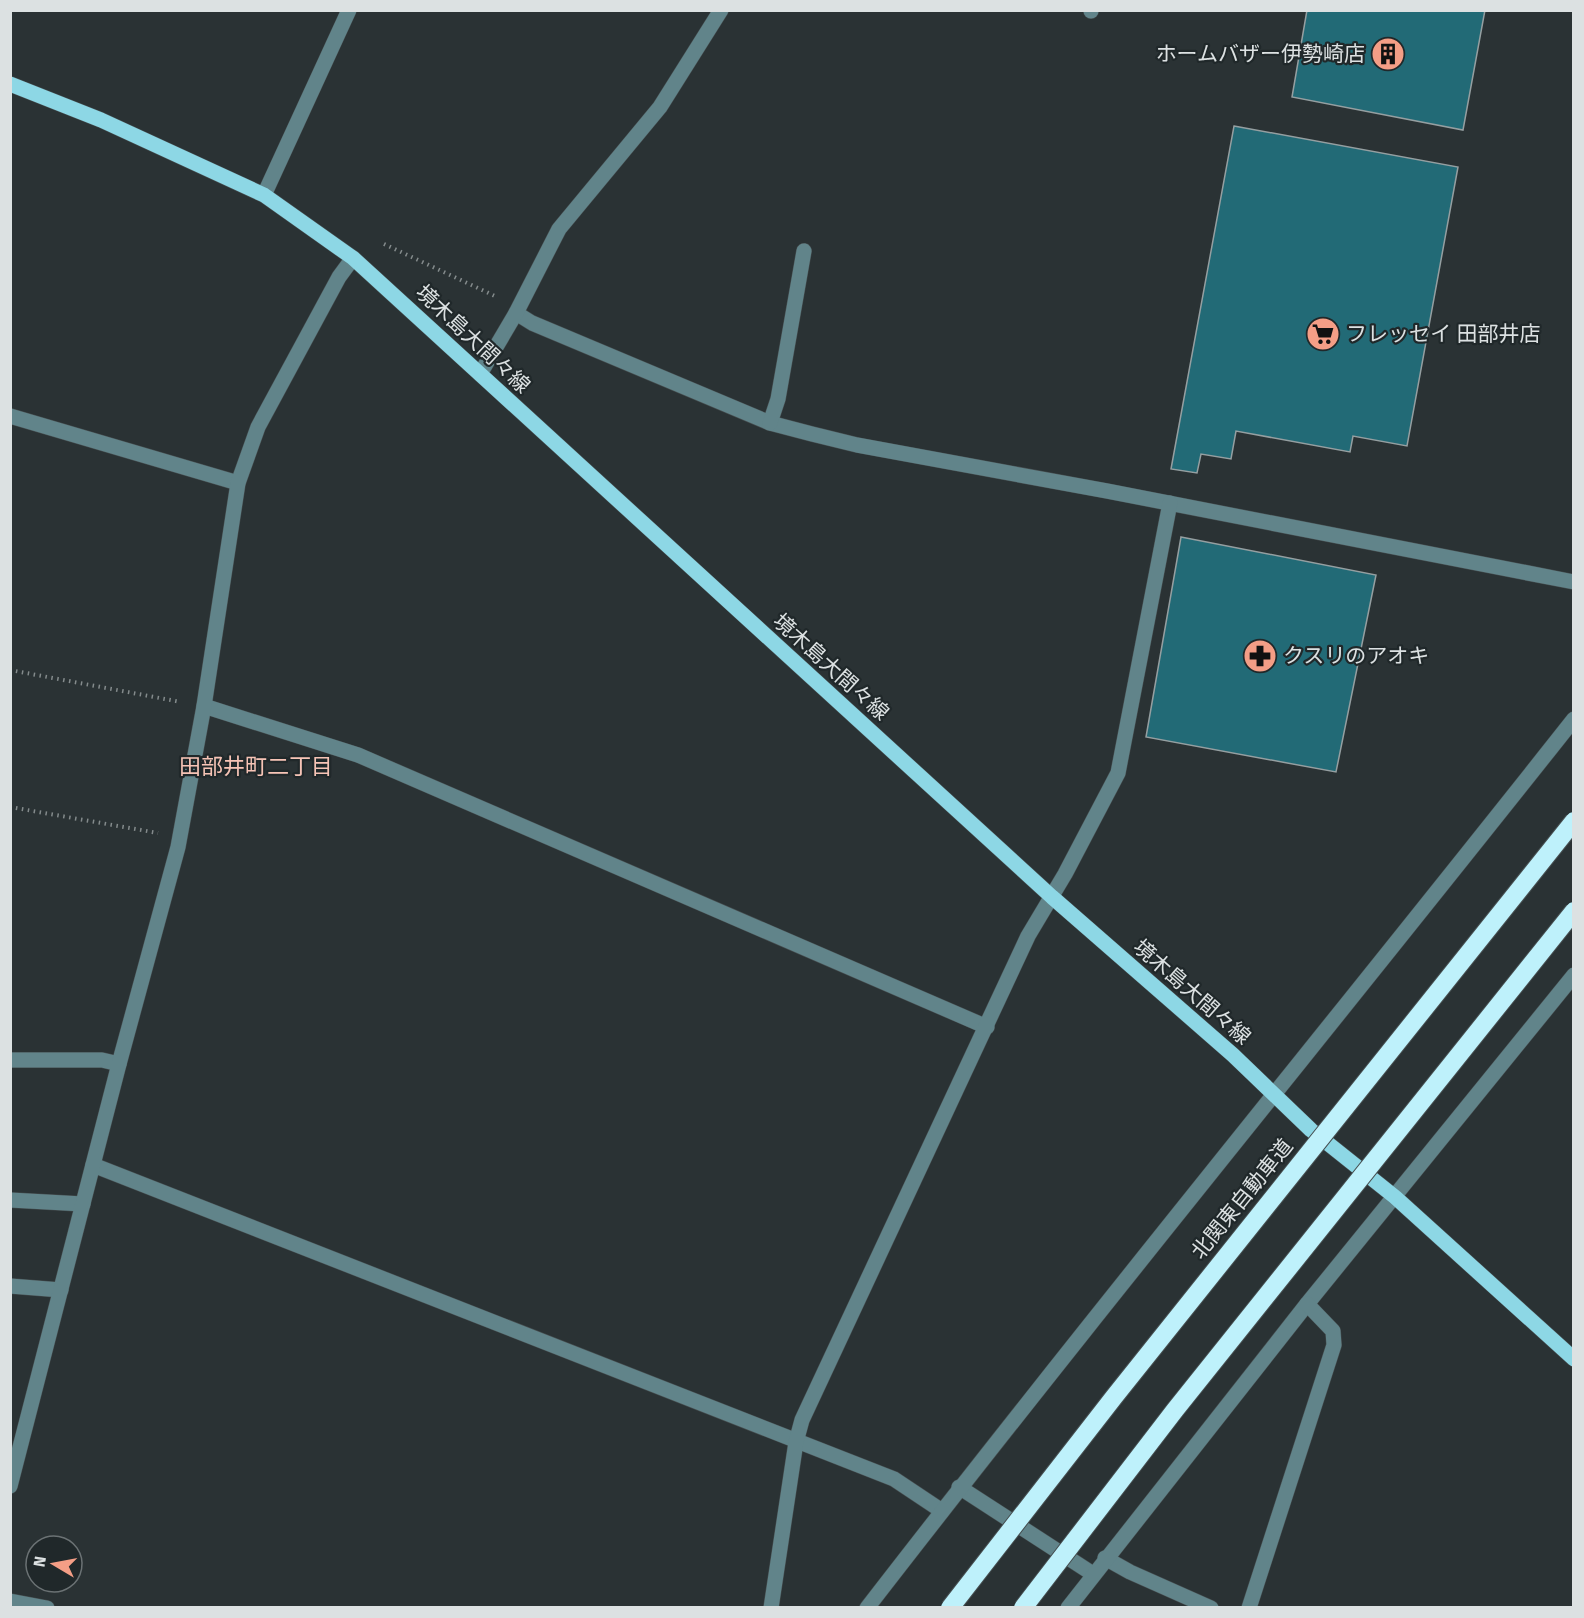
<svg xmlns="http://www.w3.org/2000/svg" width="1584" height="1618" font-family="'Fira Sans','Noto Sans JP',sans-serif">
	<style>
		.building { fill: #226a76; stroke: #959fa1; stroke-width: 1.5 }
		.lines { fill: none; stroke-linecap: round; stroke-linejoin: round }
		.minor-casing { stroke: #464e50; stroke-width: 16 }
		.major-casing { stroke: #464e50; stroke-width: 16 }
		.path { stroke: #848b8c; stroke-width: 4; stroke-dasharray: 1.5 4.5; stroke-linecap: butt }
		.minor { stroke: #61848a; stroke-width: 15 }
		.major { stroke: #8dd7e5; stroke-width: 15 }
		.highway-bridge-casing { stroke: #464e50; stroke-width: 20; stroke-linecap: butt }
		.highway-bridge { stroke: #bef1fb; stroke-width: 18 }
		.labels { text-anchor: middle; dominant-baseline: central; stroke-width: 4.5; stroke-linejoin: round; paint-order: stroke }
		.poi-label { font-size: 21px; fill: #dce1e2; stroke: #20282a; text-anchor: start }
		.street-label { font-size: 21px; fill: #dce1e2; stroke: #20282a }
		.neighbourhood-label { font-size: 22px; fill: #f6c4b6; stroke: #20282a }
	</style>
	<rect width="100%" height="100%" fill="#2a3234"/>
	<g class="building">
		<polygon points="1307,10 1485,10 1463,130 1292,97"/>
		<polygon points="1234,126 1458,167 1407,446 1353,436 1350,452 1236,431 1231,459 1201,454 1197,473 1171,469"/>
		<polygon points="1181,537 1376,575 1336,772 1146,737"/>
	</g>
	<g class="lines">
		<g class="minor-casing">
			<g id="minor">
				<polyline points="1091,11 1091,10"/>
				<polyline points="264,195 349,10"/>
				<polyline points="516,313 532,323 770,423 812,434 857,445 1107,491 1574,582"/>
				<polyline points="480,374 516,313 559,229 660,107 721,10"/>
				<polyline points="10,416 238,483"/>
				<polyline points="770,423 778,399 804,251"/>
				<polyline points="204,706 358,755 987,1027"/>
				<polyline points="10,1060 102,1060 119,1064"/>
				<polyline points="93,1165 894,1479 942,1511"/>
				<polyline points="10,1200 83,1204"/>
				<polyline points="10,1286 61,1290"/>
				<polyline points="10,1486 119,1064 178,847 204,706 238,483 258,427 339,277 353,258"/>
				<polyline points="959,1487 1093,1574"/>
				<polyline points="1105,1558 1130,1572 1211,1608"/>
				<polyline points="10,1601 47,1608"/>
				<polyline points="771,1608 796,1442 802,1420 1028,936 1065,874 1118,773 1170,503"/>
				<path d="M 867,1608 C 1099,1308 1339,1016 1574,719"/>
				<polyline points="1068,1608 1307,1304 1574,975"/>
				<polyline points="1249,1608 1334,1345 1333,1331 1307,1304"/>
			</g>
		</g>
		<g class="major-casing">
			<polyline id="major" points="10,84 101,120 264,195 353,258 1052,897 1233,1055 1311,1130 1395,1197 1574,1359"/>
		</g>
		<g class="path">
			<polyline points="384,244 497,297"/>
			<polyline points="10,670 181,702"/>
			<polyline points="10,807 158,833"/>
		</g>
		<use href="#minor" class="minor"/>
		<use href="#major" class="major"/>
		<g class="highway-bridge-casing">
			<g id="highway-bridge">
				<polyline points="950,1608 1114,1397 1574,821"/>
				<polyline points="1023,1608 1175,1410 1574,911"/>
			</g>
		</g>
		<use href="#highway-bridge" class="highway-bridge"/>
	</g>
	<defs>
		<g id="building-disc" transform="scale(1.725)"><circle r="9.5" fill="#f49e86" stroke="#20282a"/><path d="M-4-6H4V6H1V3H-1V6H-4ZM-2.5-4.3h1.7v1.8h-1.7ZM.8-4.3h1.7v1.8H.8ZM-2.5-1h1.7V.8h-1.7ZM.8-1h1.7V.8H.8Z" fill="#111"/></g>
		<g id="supermarket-disc" transform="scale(1.725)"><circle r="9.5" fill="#f49e86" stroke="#20282a"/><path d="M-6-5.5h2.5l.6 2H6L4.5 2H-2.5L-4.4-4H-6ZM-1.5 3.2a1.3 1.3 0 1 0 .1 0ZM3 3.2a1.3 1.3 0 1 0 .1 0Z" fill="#111"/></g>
		<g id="pharmacy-disc" transform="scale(1.725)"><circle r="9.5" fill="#f49e86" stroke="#20282a"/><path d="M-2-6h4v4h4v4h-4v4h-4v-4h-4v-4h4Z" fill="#111"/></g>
	</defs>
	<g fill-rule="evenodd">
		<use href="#building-disc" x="1388" y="54"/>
		<use href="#supermarket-disc" x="1323" y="334"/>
		<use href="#pharmacy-disc" x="1260" y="656"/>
	</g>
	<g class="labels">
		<g class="poi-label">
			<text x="1365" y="54" text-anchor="end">ホームバザー伊勢崎店</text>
			<text x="1346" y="334">フレッセイ 田部井店</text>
			<text x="1283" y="656">クスリのアオキ</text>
		</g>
		<g class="street-label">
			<text transform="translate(473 339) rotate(43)">境木島大間々線</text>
			<text transform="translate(831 667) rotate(42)">境木島大間々線</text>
			<text transform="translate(1192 992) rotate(41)">境木島大間々線</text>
			<text transform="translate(1242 1199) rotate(-51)">北関東自動車道</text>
		</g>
		<g class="neighbourhood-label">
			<text x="256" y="766">田部井町二丁目</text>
		</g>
	</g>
	<rect width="1584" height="1618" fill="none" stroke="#dce1e2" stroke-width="24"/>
	<g transform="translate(54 1564) rotate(280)"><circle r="28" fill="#20282a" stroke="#6b7274" stroke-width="1.5"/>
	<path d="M0-4.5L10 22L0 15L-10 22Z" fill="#f49e86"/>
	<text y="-9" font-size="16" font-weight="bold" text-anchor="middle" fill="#dce1e2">N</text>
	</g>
</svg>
